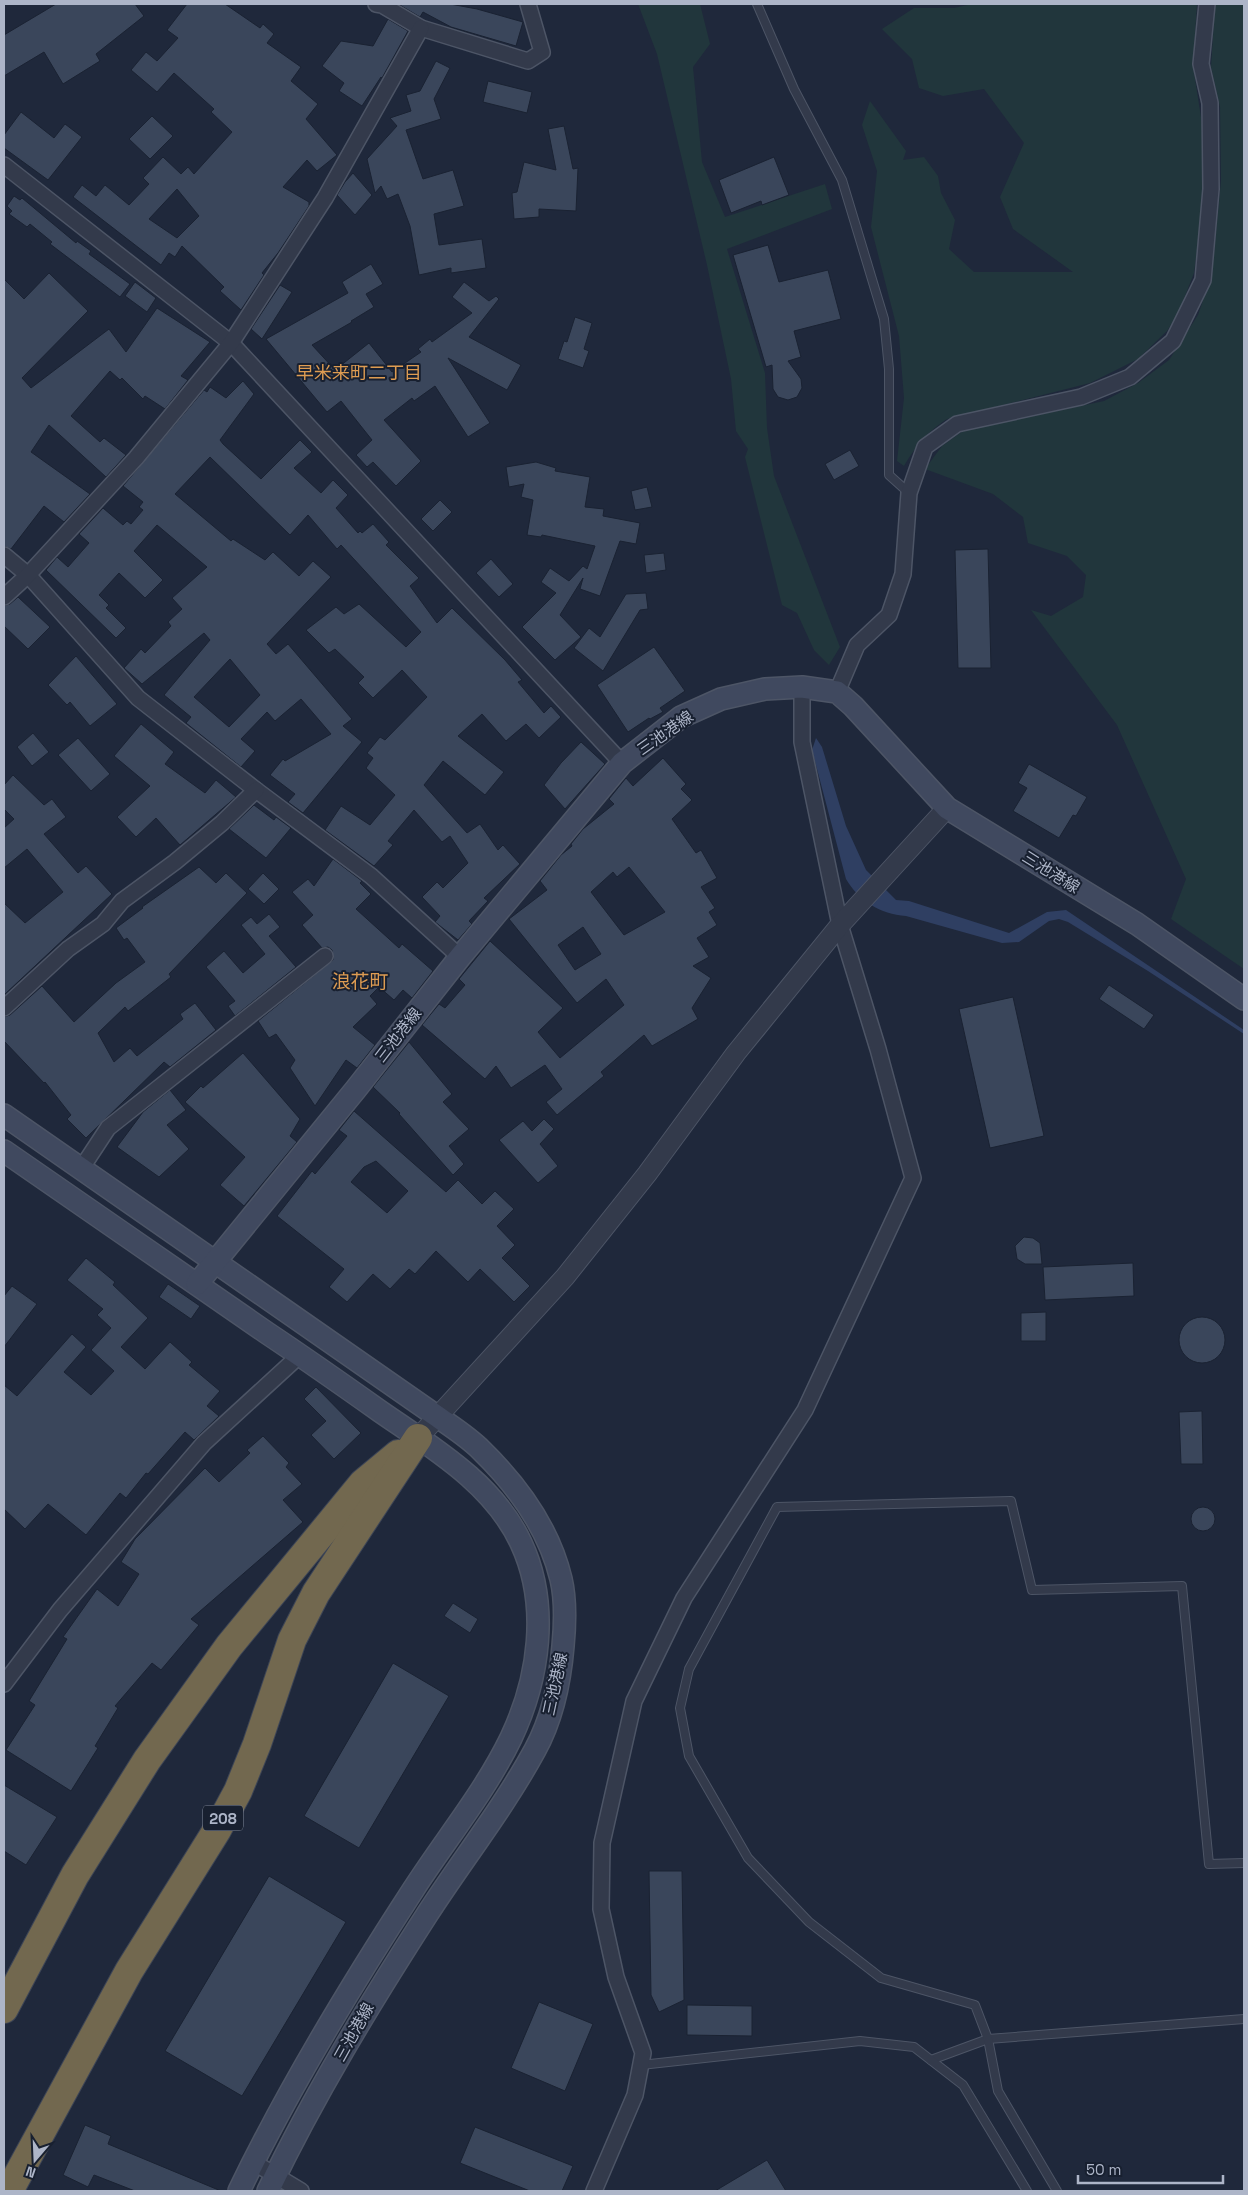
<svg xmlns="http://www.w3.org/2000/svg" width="1248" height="2195" font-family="'Space Grotesk','Noto Sans JP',sans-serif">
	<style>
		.green { fill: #21363c }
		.water { fill: #2f3f62 }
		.building { fill: #3a465b; stroke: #1a2232; fill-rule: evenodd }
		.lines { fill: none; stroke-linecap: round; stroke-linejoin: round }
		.service-casing { stroke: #4d5566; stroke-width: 10 }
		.minor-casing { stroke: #4d5566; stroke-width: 18 }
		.tertiary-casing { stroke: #4d5566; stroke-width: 21 }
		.secondary-casing { stroke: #4d5566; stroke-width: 24 }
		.motorway-casing { stroke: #3d4556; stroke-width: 30 }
		.service { stroke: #333a4b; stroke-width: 8 }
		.minor { stroke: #333a4b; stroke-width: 15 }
		.tertiary { stroke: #333a4b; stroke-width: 19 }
		.secondary { stroke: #40495f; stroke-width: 21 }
		.motorway { stroke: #72684f; stroke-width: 28 }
		.labels { text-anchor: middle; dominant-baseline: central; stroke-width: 4; stroke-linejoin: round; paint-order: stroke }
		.shield { fill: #182030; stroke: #80889a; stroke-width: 1 }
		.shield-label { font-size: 15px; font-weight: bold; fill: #adb5c8 }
		.street-label { font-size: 16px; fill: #adb5c8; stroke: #182030 }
		.neighbourhood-label { font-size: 18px; fill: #de9c52; stroke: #182030 }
		.quarter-label { font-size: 19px; fill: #de9c52; stroke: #182030 }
	</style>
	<rect width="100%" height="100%" fill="#1f283b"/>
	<g class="green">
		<polygon points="638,4 700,4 710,44 693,67 702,162 725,217 825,184 832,209 727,249 765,373 767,428 774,476 840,647 829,665 814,650 797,613 782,605 745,457 748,449 736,431 731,379 707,265 657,54"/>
		<path d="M 972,4 L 1197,4 L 1193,66 L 1203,130 L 1205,192 L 1194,273 L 1178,314 L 1167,331 L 1138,359 L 1090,383 L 947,419 C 926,433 916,446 904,466 L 897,461 L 904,398 L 899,336 L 871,227 L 877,171 L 862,125 L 870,101 L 906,151 L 903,160 L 924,157 L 938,176 L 941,193 L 955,220 L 949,249 L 974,272 L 1073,272 L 1013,229 L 1000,197 L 1024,143 L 984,89 L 943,96 L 919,88 L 912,59 L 882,29 L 914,8 L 954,8 Z"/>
		<polygon points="1215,4 1244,4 1244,969 1171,919 1186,879 1117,725 1031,610 1051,616 1083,597 1086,575 1067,556 1028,543 1023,517 993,494 925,469 942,446 963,431 1104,401 1138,383 1169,360 1198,315 1212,274 1221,181 1220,107 1211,67"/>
	</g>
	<path class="water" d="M 816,738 L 822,747 L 846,826 L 866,870 L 896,900 L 909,901 L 1009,933 L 1047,912 L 1066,910 L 1244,1030 L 1244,1034 L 1148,971 L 1068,922 L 1059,919 L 1049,921 L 1019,942 L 1002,943 L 906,916 C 880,914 859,901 846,879 L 812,750 Z"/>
	<g class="building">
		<polygon points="56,4 135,4 144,16 96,54 100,61 63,84 44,52 4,76 4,35"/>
		<path d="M 187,4 L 225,4 L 260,28 L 263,24 L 274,34 L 267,43 L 301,67 L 291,81 L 318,104 L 306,119 L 337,155 L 317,171 L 307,160 L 283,187 L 309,202 L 309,206 L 278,253 L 262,273 L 264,275 L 241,310 L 220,291 L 224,287 L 182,246 L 175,257 L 169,253 L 161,265 L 73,197 L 82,185 L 96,196 L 105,185 L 129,205 L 149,184 L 143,178 L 163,157 L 181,174 L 188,167 L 194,174 L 232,132 L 211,112 L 214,109 L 174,73 L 157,92 L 131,70 L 146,52 L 157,61 L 178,38 L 167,30 ZM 177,189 L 199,216 L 177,238 L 149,219 Z"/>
		<polygon points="398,4 450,4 477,9 523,22 516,46 451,27 423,12 420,17"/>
		<polygon points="388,19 408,31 382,78 381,77 362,106 339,91 344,83 322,66 341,41 373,46"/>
		<polygon points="436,61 450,68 434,99 441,119 406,130 423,179 453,170 464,206 434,214 439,245 482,239 486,268 451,273 451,268 419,275 410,226 398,194 387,199 381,186 375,193 367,159 397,126 390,118 411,111 406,95 420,91"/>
		<polygon points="488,81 532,92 527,113 483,102"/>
		<polygon points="21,112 54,138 65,124 82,137 48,180 4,148 4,135"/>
		<polygon points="152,116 173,136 150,159 129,139"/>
		<polygon points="564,126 573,169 578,168 576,211 539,209 539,217 514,219 512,193 517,192 524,162 556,170 548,129"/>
		<polygon points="774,157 789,195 762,205 761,201 731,213 719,180"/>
		<polygon points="353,173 372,195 355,215 337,195 345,182"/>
		<polygon points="14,196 20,200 22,198 76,243 77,241 91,251 89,254 130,284 120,297 50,244 52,242 30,224 27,227 9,214 12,211 7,206"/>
		<polygon points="768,245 779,282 828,270 841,319 794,331 801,357 788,361 801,379 802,388 797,397 788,400 778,397 773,389 772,365 766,367 733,255"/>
		<polygon points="371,264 383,284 366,294 374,307 351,321 352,322 312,345 335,370 369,343 392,372 421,352 418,349 430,339 432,342 472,313 452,297 464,282 489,301 496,296 499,299 469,337 521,365 507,390 448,358 490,423 468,437 435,386 414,401 412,398 384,420 421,461 396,486 373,462 367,467 356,455 372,440 341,401 327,412 266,339 348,293 342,282"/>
		<polygon points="49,273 88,311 22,378 31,388 109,329 126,352 157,308 210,342 181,376 188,380 165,409 145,396 143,399 122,378 120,380 110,371 71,416 100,442 104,438 126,455 106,477 49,425 31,452 90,494 64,522 44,506 11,549 4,546 4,279 24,299"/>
		<polygon points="135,282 156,298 147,312 125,296"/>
		<polygon points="280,285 292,292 262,339 251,329"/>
		<polygon points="575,317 592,323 584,349 589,351 583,368 558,359 564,341 567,342"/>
		<path d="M 243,381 L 254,394 L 220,440 L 223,444 L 261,479 L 300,440 L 312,452 L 294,468 L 321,493 L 333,480 L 348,495 L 336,508 L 358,533 L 360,531 L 362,533 L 373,524 L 389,542 L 386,545 L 419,578 L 410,586 L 437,623 L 452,608 L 505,660 L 522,680 L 518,682 L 544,713 L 551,706 L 561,717 L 539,738 L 526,724 L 506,741 L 482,714 L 458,736 L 504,772 L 485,795 L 443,761 L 424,785 L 467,833 L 480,824 L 498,850 L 503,845 L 520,864 L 484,898 L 488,901 L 469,921 L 472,924 L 458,940 L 435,922 L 440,916 L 422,897 L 437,882 L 443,888 L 468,863 L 450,836 L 442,842 L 414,810 L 388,841 L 393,845 L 374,866 L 325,830 L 341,806 L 370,825 L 395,795 L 366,768 L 373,758 L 367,753 L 380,737 L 385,740 L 427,697 L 402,670 L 373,698 L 358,683 L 364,677 L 335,649 L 329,653 L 306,630 L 336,607 L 344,614 L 359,604 L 406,647 L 421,632 L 341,545 L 337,549 L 308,515 L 290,535 L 210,457 L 175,494 L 231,541 L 233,539 L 265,560 L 273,552 L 299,576 L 313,561 L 331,577 L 267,644 L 276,654 L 288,644 L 352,719 L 343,726 L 362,742 L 303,813 L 288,802 L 295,794 L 270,775 L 283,759 L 285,761 L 331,734 L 301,699 L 275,721 L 267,712 L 241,739 L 255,751 L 241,767 L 186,723 L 191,717 L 164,695 L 210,640 L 204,633 L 142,684 L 124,668 L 141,649 L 145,653 L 171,626 L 168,622 L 182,609 L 172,598 L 207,567 L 157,525 L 134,551 L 163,580 L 145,598 L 119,573 L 99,595 L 109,605 L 106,608 L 126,628 L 116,638 L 46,570 L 57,557 L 68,567 L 89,543 L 79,534 L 103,508 L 123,525 L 127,521 L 131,524 L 143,510 L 139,507 L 143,502 L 123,486 L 204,390 L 207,392 L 210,387 L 226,398 ZM 230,659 L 260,695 L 229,727 L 194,697 Z"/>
		<polygon points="850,450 859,466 834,480 825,464"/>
		<polygon points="536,462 556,468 555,471 590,477 585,507 604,509 603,516 640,523 636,544 620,541 600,596 580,589 583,578 560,615 581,637 555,660 522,627 556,593 541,582 550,568 569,581 583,566 587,569 595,546 542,535 541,537 527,535 533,500 521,497 524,484 509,487 506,467"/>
		<polygon points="647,487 652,507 635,510 631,491"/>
		<polygon points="440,500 452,512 433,531 421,519"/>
		<polygon points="988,549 991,668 958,668 955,550"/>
		<polygon points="664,553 666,570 646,573 644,555"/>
		<polygon points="491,559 513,584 499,597 476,573"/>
		<polygon points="646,593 648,609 640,610 603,671 574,648 589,628 600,637 626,594"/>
		<polygon points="18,597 50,627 28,649 4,626 4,606 10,604"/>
		<polygon points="654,647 685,691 660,708 663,712 650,719 649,718 628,732 597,685"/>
		<polygon points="76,656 117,704 90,726 70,702 67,705 48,685"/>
		<polygon points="141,724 174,752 165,764 205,793 216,780 236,797 180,845 156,818 136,837 117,817 150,786 114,756"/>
		<polygon points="33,733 49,752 32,766 17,747"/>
		<polygon points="78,738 110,774 91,791 58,755"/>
		<polygon points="581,742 605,764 565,809 544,785 561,763"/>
		<path d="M 663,758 L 686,784 L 681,789 L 692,800 L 672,819 L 696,853 L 701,850 L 717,878 L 701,887 L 715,908 L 709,912 L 717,925 L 697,938 L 709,957 L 693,966 L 711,978 L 692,1008 L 698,1019 L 652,1046 L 644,1035 L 601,1072 L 604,1076 L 557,1115 L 546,1102 L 562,1089 L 545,1065 L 511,1088 L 496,1066 L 485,1079 L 422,1025 L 439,1004 L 445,1008 L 465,985 L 459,979 L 490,941 L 563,1008 L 538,1032 L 560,1058 L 624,1005 L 606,979 L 577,1003 L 509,919 L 547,890 L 540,881 L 561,855 L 572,846 L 571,844 L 583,829 L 614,804 L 609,799 L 626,778 L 633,786 ZM 629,867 L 665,912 L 624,935 L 591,892 L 613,872 L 617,877 ZM 583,927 L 601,954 L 575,970 L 558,945 Z"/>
		<polygon points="1029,764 1087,797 1076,816 1073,815 1059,838 1013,811 1027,788 1018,783"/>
		<polygon points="13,775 44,805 52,799 66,817 44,834 78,873 86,866 112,894 4,995 4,903 25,923 63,892 27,849 4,868 4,828 14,819 4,809 4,785"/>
		<polygon points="254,805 274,820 276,817 291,828 266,858 229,829"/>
		<polygon points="333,859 362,881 360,883 371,894 356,909 399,948 402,944 433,971 412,998 403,990 394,1000 379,987 370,996 377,1004 353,1027 375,1045 357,1068 346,1060 315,1106 290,1068 295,1060 276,1034 269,1038 258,1021 333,960 332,950 328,947 322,948 302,925 313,915 292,892 308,879 314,886"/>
		<polygon points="199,867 216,883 226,873 247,893 169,974 171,977 128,1011 125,1007 98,1033 114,1062 130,1048 137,1056 183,1019 180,1014 195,1003 216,1030 170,1067 164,1062 86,1138 67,1119 71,1115 45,1082 44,1083 4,1041 4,1017 10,1015 42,986 74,1022 116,983 145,962 127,938 124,940 116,928 143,908 142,907"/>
		<polygon points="263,873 279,889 264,904 248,889"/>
		<polygon points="269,914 280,927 269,936 296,967 235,1016 228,1006 235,1001 206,967 224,951 243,973 265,954 241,925 251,917 257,924"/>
		<polygon points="1109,985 1154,1015 1144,1029 1099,999"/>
		<polygon points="1013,997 1044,1136 990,1148 959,1009"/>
		<polygon points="409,1042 452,1094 443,1102 469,1129 449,1146 464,1164 453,1175 399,1114 400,1113 373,1087"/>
		<polygon points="243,1053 300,1119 290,1136 297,1142 244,1206 220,1185 245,1157 185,1102 201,1086 203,1088"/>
		<polygon points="170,1090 186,1110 167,1125 189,1149 159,1177 117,1147 143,1112"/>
		<path d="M 354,1111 L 446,1192 L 458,1180 L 482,1204 L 495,1191 L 514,1209 L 497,1226 L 515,1245 L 502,1258 L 530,1286 L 514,1302 L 480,1269 L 468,1282 L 436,1251 L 415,1274 L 409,1269 L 390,1289 L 373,1274 L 347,1302 L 329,1287 L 344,1269 L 277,1216 L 312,1171 L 315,1174 L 347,1136 L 339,1130 ZM 376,1161 L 408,1191 L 387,1213 L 351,1182 L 364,1167 Z"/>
		<polygon points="544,1119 554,1129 540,1144 558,1166 538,1183 499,1140 523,1121 532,1131"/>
		<polygon points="1024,1237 1033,1238 1040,1243 1042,1264 1025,1264 1017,1259 1015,1246"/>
		<polygon points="86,1258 115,1282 113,1285 148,1318 121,1347 145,1369 170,1342 192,1362 189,1365 220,1391 207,1406 219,1416 194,1440 185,1432 148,1474 146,1473 126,1498 120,1493 86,1535 48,1504 25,1529 4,1509 4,1385 17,1396 72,1334 86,1347 64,1372 91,1395 114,1371 91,1350 111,1328 97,1315 103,1309 67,1280"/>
		<polygon points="1133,1263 1134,1296 1045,1300 1043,1267"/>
		<polygon points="168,1284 200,1306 191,1319 159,1297"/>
		<polygon points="12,1286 37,1304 4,1347 4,1296"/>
		<polygon points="1046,1312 1046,1341 1021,1341 1021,1313"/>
		<circle cx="1202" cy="1340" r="23"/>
		<polygon points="316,1387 361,1433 334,1459 311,1435 326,1421 304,1399"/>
		<polygon points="1202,1411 1203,1464 1181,1464 1179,1412"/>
		<polygon points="263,1436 289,1463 286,1467 302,1484 283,1500 303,1522 191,1619 199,1625 161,1670 152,1663 115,1706 118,1708 95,1746 98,1748 71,1791 6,1750 35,1705 29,1701 67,1639 63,1637 97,1589 118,1606 139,1574 121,1562 135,1539 205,1468 219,1482 250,1453 247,1450"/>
		<circle cx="1203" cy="1519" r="12"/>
		<polygon points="453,1603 478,1619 470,1633 444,1616"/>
		<polygon points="393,1663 449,1696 359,1848 304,1816"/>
		<polygon points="4,1785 57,1817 26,1865 4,1851"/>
		<polygon points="649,1871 682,1871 684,2000 659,2012 651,1995"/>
		<polygon points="269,1876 346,1922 242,2096 165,2051"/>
		<polygon points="539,2002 593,2024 565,2091 511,2068"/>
		<polygon points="687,2005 752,2006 752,2036 687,2035"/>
		<polygon points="85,2125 111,2136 108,2144 221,2191 135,2191 94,2175 88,2187 63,2175"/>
		<polygon points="475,2127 573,2166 562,2191 530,2191 460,2163"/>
		<polygon points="767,2160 786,2191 715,2191"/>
	</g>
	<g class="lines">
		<g class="service-casing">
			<g id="service">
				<polyline points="757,4 794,89 842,180 884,319 889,369 889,475 909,493"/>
				<polyline points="931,2060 988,2039 1244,2019"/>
				<polyline points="641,2065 860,2041 914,2047 963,2085 1027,2191"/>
				<polyline points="1057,2191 998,2091 988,2039 975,2005 881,1978 809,1922 748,1858 689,1756 680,1708 689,1669 777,1507 1011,1501 1032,1590 1182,1586 1209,1864 1244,1863"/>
			</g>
		</g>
		<g class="minor-casing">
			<g id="minor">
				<polyline points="376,4 382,5 421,28 528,61 542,52 528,4"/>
				<polyline points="4,165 231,343 622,763"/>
				<polyline points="4,555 28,575 138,698 256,790 371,876 460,957"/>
				<polyline points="4,597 28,575 136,458 231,343 325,198 421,28"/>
				<polyline points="837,692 857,645 889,615 903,574 909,493 925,447 957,424 1081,397 1130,377 1173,341 1203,280 1211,189 1210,103 1201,64 1207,4"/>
				<polyline points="4,1008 68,949 103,924 122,901 175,862 222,823 256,790"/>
				<polyline points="81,1169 108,1128 325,956"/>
				<polyline points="4,1684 60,1610 204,1443 300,1355"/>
				<polyline points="253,2162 301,2191"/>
				<polyline points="594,2191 635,2095 643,2053 616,1977 601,1909 602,1843 634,1701 684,1598 805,1410 913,1178 878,1049 840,925 802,742 802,687"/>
			</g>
		</g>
		<g class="tertiary-casing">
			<polyline id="tertiary" points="418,1438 565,1277 647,1174 736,1053 840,925 947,808"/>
		</g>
		<g class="secondary-casing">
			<g id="secondary">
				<path d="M 4,1115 L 438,1417 C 452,1427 468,1437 481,1450 C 517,1485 549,1529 561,1579 C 566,1600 565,1625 563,1646 C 560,1682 552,1719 535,1750 C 504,1807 463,1859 428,1913 C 370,2003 314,2095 268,2191"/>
				<path d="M 4,1151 C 92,1212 179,1272 267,1333 C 306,1359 343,1385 381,1412 C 433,1448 494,1484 521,1543 C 550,1605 539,1679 511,1738 C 485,1792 445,1840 413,1890 C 350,1987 289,2087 239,2191"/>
				<polyline points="197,1284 356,1089 460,957 622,763 681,717 721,699 765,689 802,687 837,692 853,706 947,808 1137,924 1244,999"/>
			</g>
		</g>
		<g class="motorway-casing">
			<g id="motorway">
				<polyline points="4,2009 75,1875 147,1760 229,1646 363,1483 398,1454"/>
				<polyline points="9,2191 129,1971 217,1830 238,1791 257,1744 292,1640 316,1593 418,1438"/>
			</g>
		</g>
		<use href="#service" class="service"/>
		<use href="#minor" class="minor"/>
		<use href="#tertiary" class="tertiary"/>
		<use href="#secondary" class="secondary"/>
		<use href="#motorway" class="motorway"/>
	</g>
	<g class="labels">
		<rect class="shield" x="203" y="1805.5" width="40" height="25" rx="4"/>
		<g class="shield-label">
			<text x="223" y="1818">208</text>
		</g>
		<g class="street-label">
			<text transform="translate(665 733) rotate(-35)">三池港線</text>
			<text transform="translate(1051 872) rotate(32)">三池港線</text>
			<text transform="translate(398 1035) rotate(-52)">三池港線</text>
			<text transform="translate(555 1684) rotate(-78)">三池港線</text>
			<text transform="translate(354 2032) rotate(-61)">三池港線</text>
		</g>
		<g class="neighbourhood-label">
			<text x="359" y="372">早米来町二丁目</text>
		</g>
		<g class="quarter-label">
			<text x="360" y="981">浪花町</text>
		</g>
	</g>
	<rect width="1248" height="2195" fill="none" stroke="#adb5c8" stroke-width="10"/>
	<g transform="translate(35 2160) rotate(199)" stroke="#182030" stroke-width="4" paint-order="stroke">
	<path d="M0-4L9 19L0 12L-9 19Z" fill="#adb5c8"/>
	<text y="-8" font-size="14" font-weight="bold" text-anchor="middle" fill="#adb5c8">N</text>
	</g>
	<path d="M1078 2175v8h145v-8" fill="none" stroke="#adb5c8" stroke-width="2.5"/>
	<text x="1086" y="2175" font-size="15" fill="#adb5c8" stroke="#182030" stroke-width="4" paint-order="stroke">50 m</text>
</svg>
